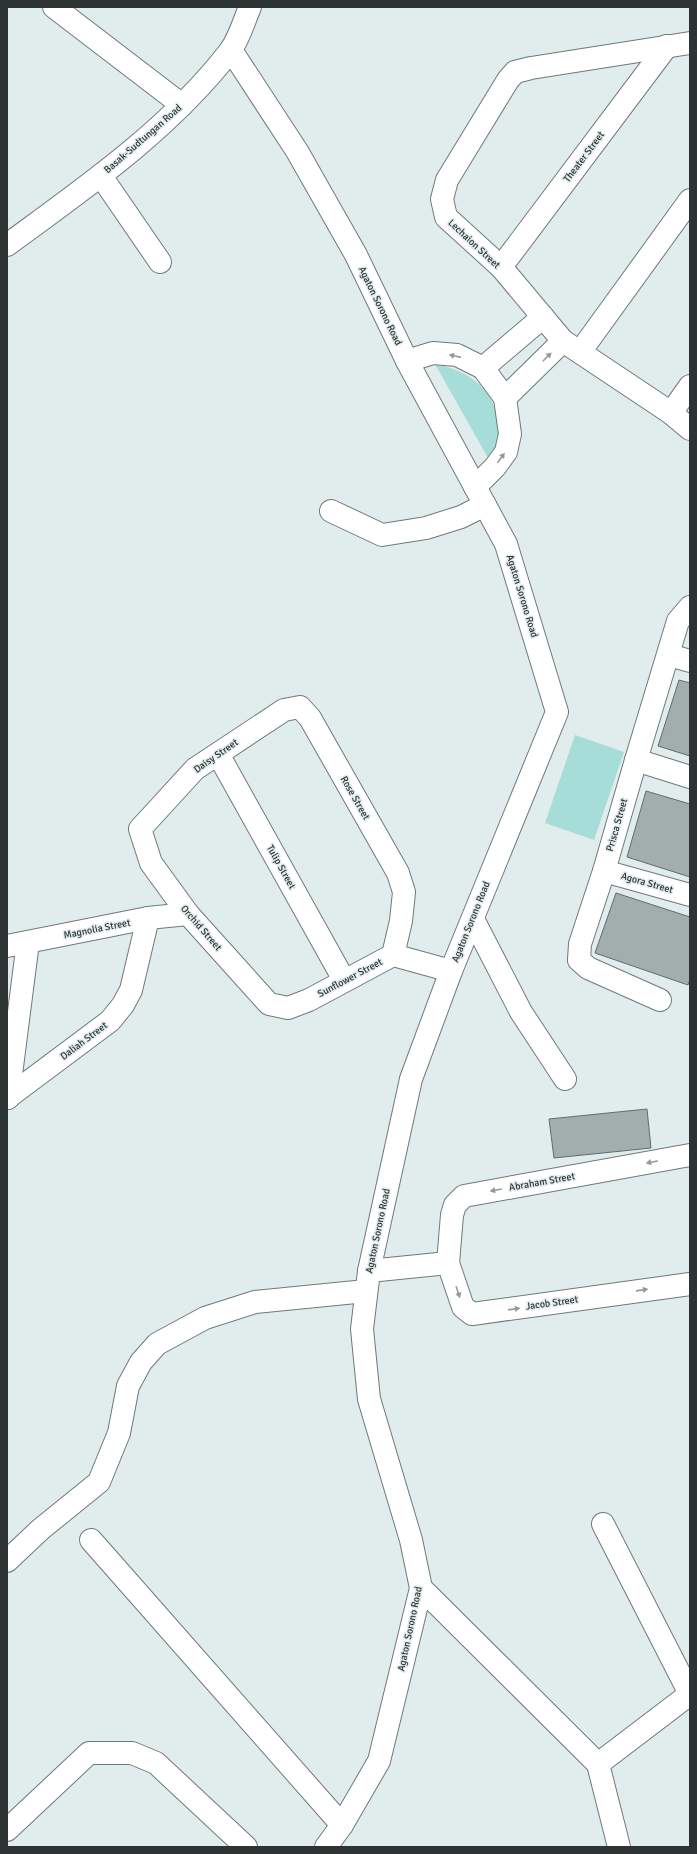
<svg xmlns="http://www.w3.org/2000/svg" width="697" height="1854" font-family="Signika,sans-serif">
	<style>
		.green { fill: #a7ddd9 }
		.building { fill: #a2aead; stroke: #616d6c }
		.lines { fill: none; stroke-linecap: round; stroke-linejoin: round }
		.minor-casing { stroke: #6e7a79; stroke-width: 24 }
		.minor { stroke: #fff; stroke-width: 22 }
		.oneway { fill: #969898 }
		.labels { text-anchor: middle; dominant-baseline: central; stroke-width: 3; stroke-linejoin: round; paint-order: stroke }
		.street-label { font-size: 10px; fill: #2d3232; stroke: #e0edec }
	</style>
	<rect width="100%" height="100%" fill="#e0edec"/>
	<g class="green">
		<path d="M 435,364 C 485,374 507,406 495,455 L 488,458 Z"/>
		<polygon points="575,735 624,752 594,840 545,823"/>
	</g>
	<g class="building">
		<polygon points="679,680 690,683 690,756 658,746"/>
		<polygon points="646,791 690,804 690,877 627,857"/>
		<polygon points="616,893 690,917 690,979 688,985 595,953"/>
		<polygon points="647,1109 651,1148 554,1158 549,1119"/>
	</g>
	<g class="lines">
		<g class="minor-casing">
			<g id="minor">
				<polyline points="54,7 182,105"/>
				<polyline points="690,43 531,68 515,72 508,80 447,180 442,199 446,217 501,267 563,341 671,413 690,429"/>
				<polyline points="231,50 297,151 356,255 407,361 506,544 557,712 451,971 411,1079 369,1271 362,1329 369,1399 411,1540 421,1588 379,1761 342,1825 326,1847"/>
				<polyline points="101,176 160,262"/>
				<path d="M 7,245 C 85,188 170,129 230,51 C 239,39 244,21 250,7"/>
				<polyline points="501,267 667,46"/>
				<polyline points="580,352 690,200"/>
				<polyline points="407,361 433,353 457,355 483,368 505,398 510,434 506,452 495,467 475,487"/>
				<polyline points="483,368 543,317"/>
				<polyline points="505,398 563,341"/>
				<polyline points="671,413 690,386"/>
				<polyline points="331,511 382,535 426,528 461,517 485,505"/>
				<polyline points="669,655 690,661"/>
				<polygon points="300,707 310,718 398,873 404,892 401,921 393,955 309,1000 288,1008 269,1004 188,914 151,863 140,829 195,769 284,710"/>
				<polyline points="218,754 344,980"/>
				<polyline points="636,760 690,777"/>
				<polyline points="604,871 690,895"/>
				<polyline points="473,919 521,1012 565,1079"/>
				<polyline points="7,946 148,918 188,914"/>
				<polyline points="393,955 451,971"/>
				<polyline points="660,1000 588,968 579,960 580,944 604,871 636,760 678,621 690,607"/>
				<polyline points="7,1098 110,1021 123,1005 131,990 148,918"/>
				<polyline points="8,1098 28,942"/>
				<polyline points="690,1155 464,1196 455,1205 452,1215 448,1263 463,1307 472,1314 690,1284"/>
				<polyline points="369,1271 448,1263"/>
				<polyline points="603,1524 690,1694"/>
				<polyline points="91,1540 342,1825"/>
				<polyline points="7,1561 41,1529 99,1482 119,1433 128,1386 141,1362 157,1344 205,1318 255,1302 366,1291"/>
				<polyline points="421,1588 598,1764 619,1847"/>
				<polyline points="598,1764 690,1694"/>
				<polyline points="7,1830 89,1753 132,1753 156,1763 246,1847"/>
			</g>
		</g>
		<use href="#minor" class="minor"/>
	</g>
	<defs><path id="oneway-solid" d="M-6-.8H1V-3.2L6.5 0L1 3.2V.8H-6Z"/></defs>
	<g class="oneway">
		<use href="#oneway-solid" transform="translate(455 356) rotate(-167)"/>
		<use href="#oneway-solid" transform="translate(547 357) rotate(-45)"/>
		<use href="#oneway-solid" transform="translate(501 458) rotate(-54)"/>
		<use href="#oneway-solid" transform="translate(652 1162) rotate(170)"/>
		<use href="#oneway-solid" transform="translate(496 1190) rotate(170)"/>
		<use href="#oneway-solid" transform="translate(642 1290) rotate(-8)"/>
		<use href="#oneway-solid" transform="translate(458 1292) rotate(71)"/>
		<use href="#oneway-solid" transform="translate(514 1309) rotate(-8)"/>
	</g>
	<g class="labels">
		<g class="street-label">
			<text transform="translate(143 139) rotate(-41)">Basak-Sudtungan Road</text>
			<text transform="translate(584 157) rotate(-53)">Theater Street</text>
			<text transform="translate(474 244) rotate(43)">Lechaion Street</text>
			<text transform="translate(380 306) rotate(64)">Agaton Sorono Road</text>
			<text transform="translate(522 596) rotate(73)">Agaton Sorono Road</text>
			<text transform="translate(216 756) rotate(-35)">Daisy Street</text>
			<text transform="translate(355 798) rotate(60)">Rose Street</text>
			<text transform="translate(617 825) rotate(-74)">Prisca Street</text>
			<text transform="translate(281 867) rotate(61)">Tulip Street</text>
			<text transform="translate(647 883) rotate(16)">Agora Street</text>
			<text transform="translate(471 922) rotate(-68)">Agaton Sorono Road</text>
			<text transform="translate(201 928) rotate(49)">Orchid Street</text>
			<text transform="translate(97 929) rotate(-11)">Magnolia Street</text>
			<text transform="translate(350 978) rotate(-28)">Sunflower Street</text>
			<text transform="translate(84 1041) rotate(-37)">Daliah Street</text>
			<text transform="translate(542 1182) rotate(-10)">Abraham Street</text>
			<text transform="translate(378 1231) rotate(-78)">Agaton Sorono Road</text>
			<text transform="translate(552 1303) rotate(-8)">Jacob Street</text>
			<text transform="translate(410 1629) rotate(-78)">Agaton Sorono Road</text>
		</g>
	</g>
	<rect width="697" height="1854" fill="none" stroke="#2d3232" stroke-width="16"/>
</svg>
